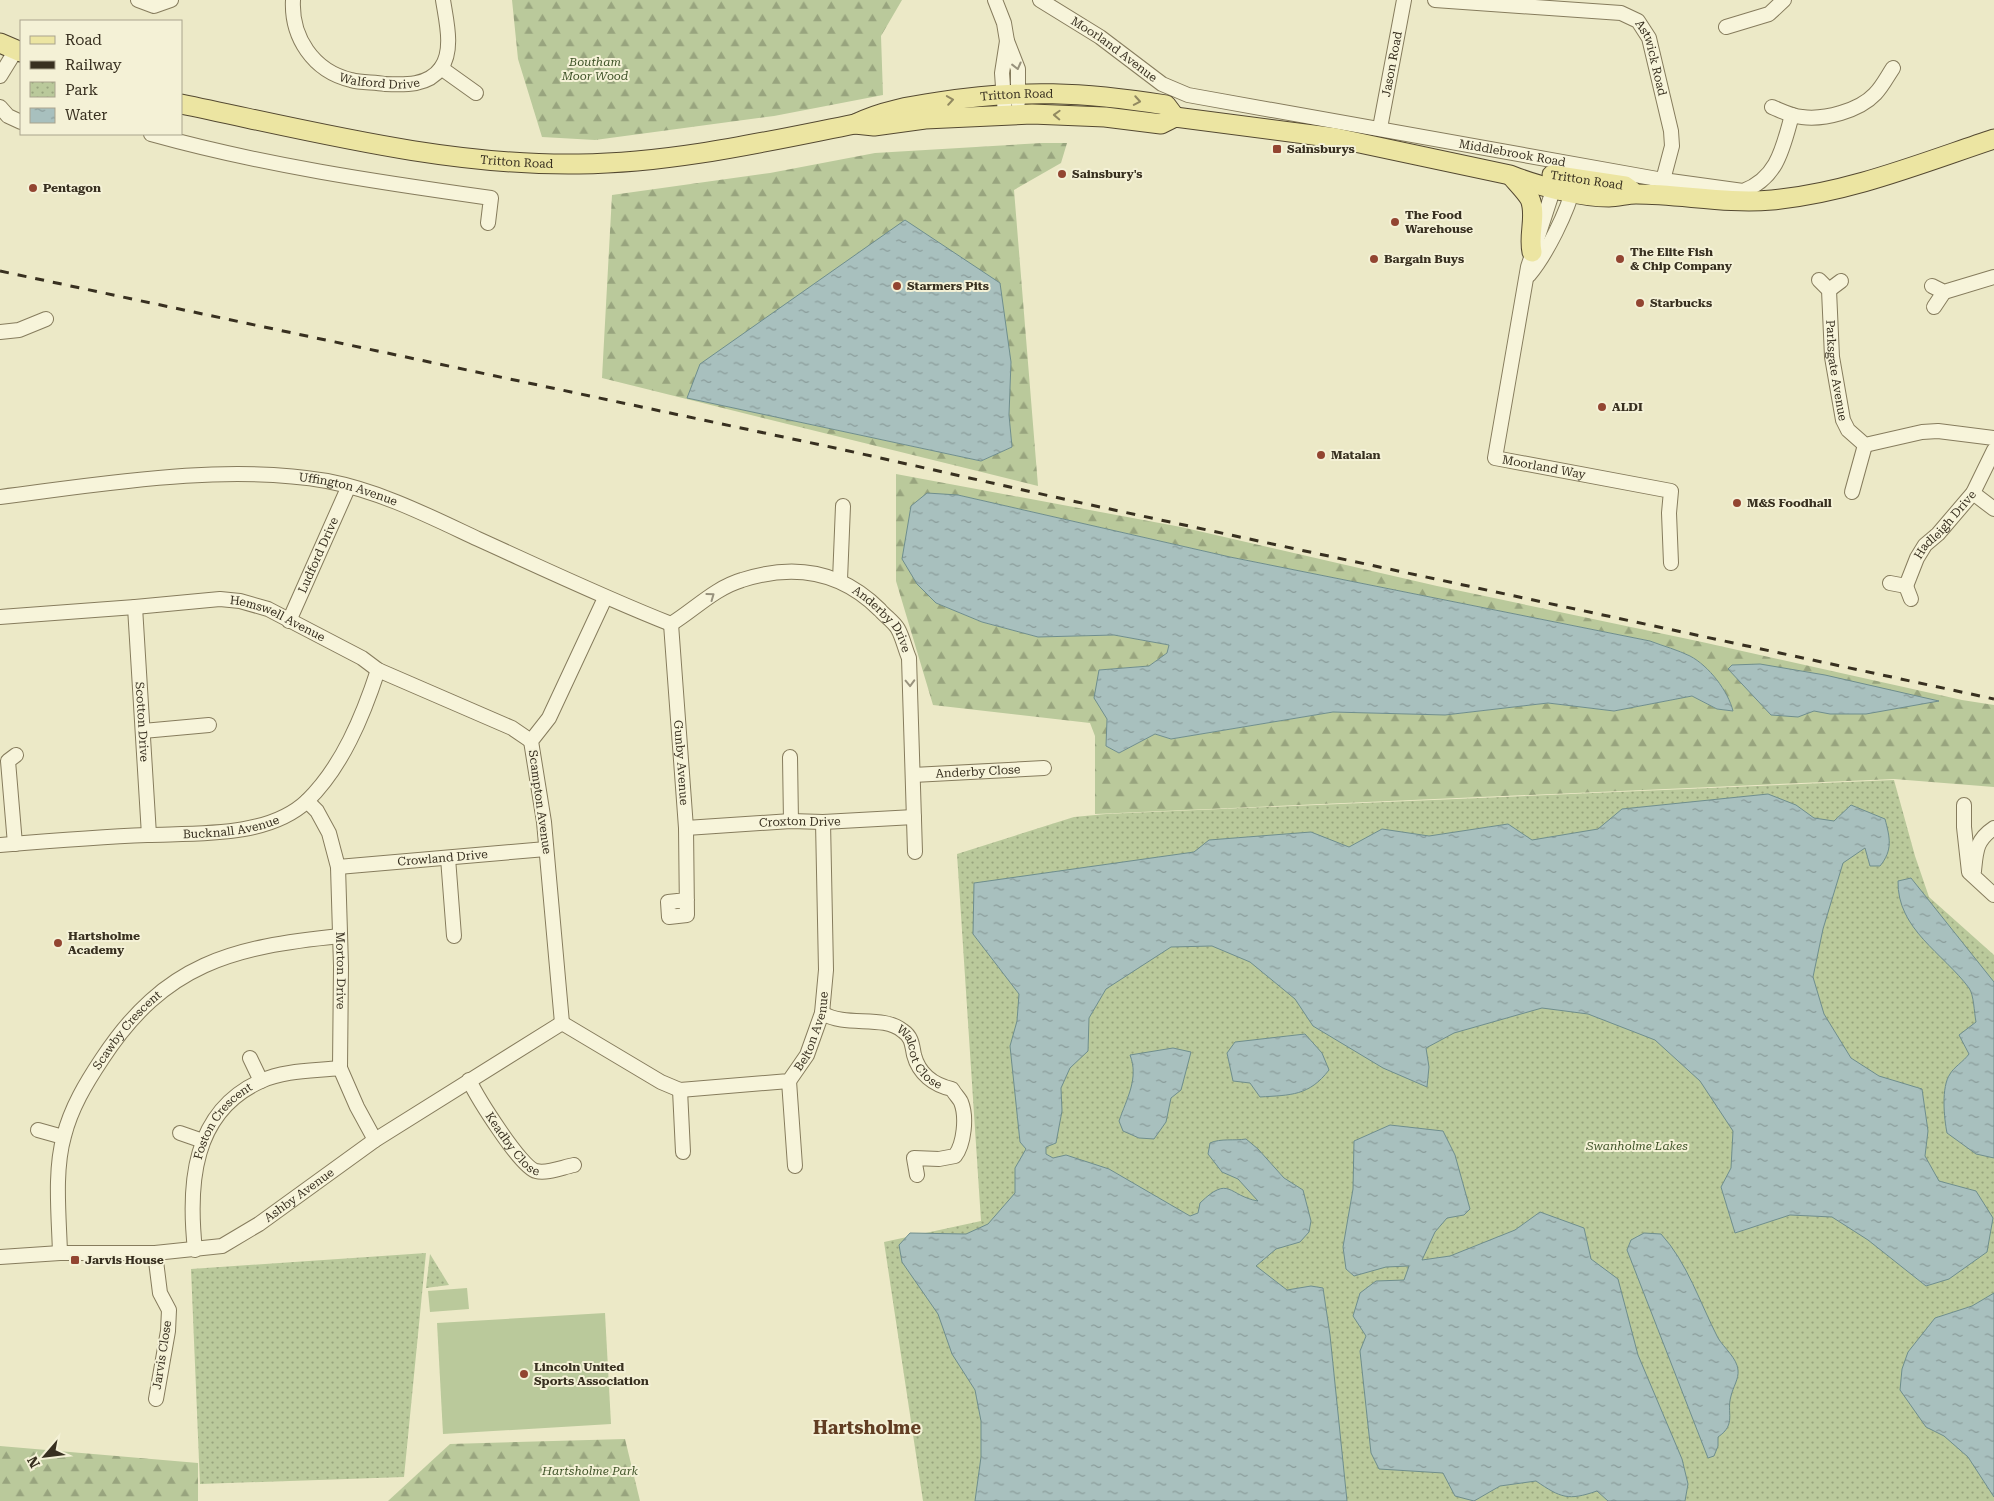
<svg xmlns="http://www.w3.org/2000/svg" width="1994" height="1501" font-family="'Roboto Serif',serif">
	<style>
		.grass { fill: #bac99b }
		.forest { fill: url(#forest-firs); fill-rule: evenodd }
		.park { fill: url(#park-dots) }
		.water { fill: url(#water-ripples); stroke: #6f8e8d }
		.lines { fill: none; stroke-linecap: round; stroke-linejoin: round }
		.minor-casing { stroke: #867c5d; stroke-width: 16 }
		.major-casing { stroke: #544931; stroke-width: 21 }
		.minor { stroke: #f7f4da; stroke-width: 14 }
		.major { stroke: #ece5a2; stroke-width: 19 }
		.rail { stroke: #383020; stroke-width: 3; stroke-dasharray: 9 9; stroke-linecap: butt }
		.oneway { stroke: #98927d }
		.oneway2 { stroke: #928a61 }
		.poi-dot { fill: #924531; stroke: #f4f1d6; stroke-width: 2 }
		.labels { text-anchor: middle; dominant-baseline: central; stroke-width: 4; stroke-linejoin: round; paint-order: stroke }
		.street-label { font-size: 12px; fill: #383020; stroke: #f4f1d6 }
		.park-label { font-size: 12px; font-style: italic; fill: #3f5328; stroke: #f4f1d6 }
		.poi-label { font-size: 12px; font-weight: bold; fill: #383020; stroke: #f4f1d6; text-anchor: start }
		.district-label { font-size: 18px; font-weight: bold; fill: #613d22; stroke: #f4f1d6 }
	</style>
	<defs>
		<pattern id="forest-firs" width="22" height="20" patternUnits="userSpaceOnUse" patternTransform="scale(1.25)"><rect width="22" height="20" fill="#bac99b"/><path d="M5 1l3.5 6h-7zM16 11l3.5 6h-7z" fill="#98a47e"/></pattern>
		<pattern id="park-dots" width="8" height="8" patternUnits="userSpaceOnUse" patternTransform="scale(1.25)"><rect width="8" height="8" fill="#bac99b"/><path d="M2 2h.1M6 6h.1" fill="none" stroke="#98a47e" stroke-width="1.8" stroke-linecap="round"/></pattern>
		<pattern id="water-ripples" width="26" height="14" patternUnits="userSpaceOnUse" patternTransform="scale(1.25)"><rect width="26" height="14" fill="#a8c0be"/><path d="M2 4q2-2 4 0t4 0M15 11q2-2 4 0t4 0" fill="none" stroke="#8a9c9a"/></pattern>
	</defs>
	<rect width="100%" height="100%" fill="#ece9c7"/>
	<g class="grass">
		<polygon points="467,1288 469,1309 430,1312 428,1291"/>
		<polygon points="605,1313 611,1424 443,1434 437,1323"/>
	</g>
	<g class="forest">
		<polygon points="512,0 902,0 881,36 883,95 774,116 595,140 542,137 518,59"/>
		<path d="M 1042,143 L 1067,143 L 1061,163 L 1014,190 L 1038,486 L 602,378 L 612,195 L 770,173 L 875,153 ZM 1011,362 L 1009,415 L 1012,447 L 981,461 L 688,398 Z"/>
		<path d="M 896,474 L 1181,527 L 1437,586 L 1702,642 L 1962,700 L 1994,705 L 1994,787 L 1894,779 L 1095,814 L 1095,736 L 1090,723 L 933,705 L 896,581 ZM 958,495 L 1230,557 L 1650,641 C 1663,646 1678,650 1690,656 C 1709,666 1727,691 1733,711 L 1717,709 L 1692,696 L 1614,711 L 1548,703 L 1445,715 L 1333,712 L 1171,739 L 1155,734 L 1119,753 L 1106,746 L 1107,719 L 1099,670 L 1149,666 L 1167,653 L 1169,645 L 1114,635 L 1038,637 L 982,622 L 936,603 Z"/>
		<polygon points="625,1439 640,1501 388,1501 450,1444"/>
		<polygon points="0,1446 198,1463 198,1501 0,1501"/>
	</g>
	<g class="park">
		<polygon points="1894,780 1915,856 1929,897 1994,955 1994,1501 923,1501 884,1242 981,1221 957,854 1074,817 1106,814"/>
		<polygon points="426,1253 404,1477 200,1484 191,1269"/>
		<polygon points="430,1254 449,1285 426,1288"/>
	</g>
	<g class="water">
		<polygon points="905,220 1000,283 1011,362 1009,415 1012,447 981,461 687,398 700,364"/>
		<path d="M 927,493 L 958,495 L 1230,557 L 1650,641 C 1663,646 1678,650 1690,656 C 1709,666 1728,691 1733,711 L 1717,709 L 1692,696 L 1614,711 L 1548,703 L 1445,715 L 1333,712 L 1171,739 L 1155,734 L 1119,753 L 1106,746 L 1107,719 L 1094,698 L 1099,670 L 1149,666 L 1167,653 L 1169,645 L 1114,635 L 1038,637 L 982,622 L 936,603 L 917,584 L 902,559 L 911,506 Z"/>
		<polygon points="1760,664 1825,675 1939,701 1866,714 1830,714 1814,711 1798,717 1771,715 1728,669 1732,665"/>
		<path d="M 1768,794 L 1796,805 L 1814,818 L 1834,821 L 1851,805 L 1885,819 C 1890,838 1893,850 1880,866 L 1870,866 L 1865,848 L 1843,863 L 1823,929 L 1813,977 L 1824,1014 L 1851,1058 L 1879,1076 L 1922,1089 L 1928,1131 L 1925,1156 L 1939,1181 L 1976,1191 L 1993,1218 L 1987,1252 L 1949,1279 L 1926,1286 L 1868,1240 L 1832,1217 L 1790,1215 L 1735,1233 L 1721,1187 L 1731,1168 L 1733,1131 L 1700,1081 L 1655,1040 L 1588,1014 L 1542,1008 L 1454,1033 L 1426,1048 L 1429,1067 L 1427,1087 L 1383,1068 L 1313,1026 L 1295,999 L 1250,962 L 1212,946 L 1171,947 L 1106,989 L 1089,1018 L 1088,1051 L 1070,1068 L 1061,1088 L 1062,1111 L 1056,1143 L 1046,1147 L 1046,1154 L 1053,1158 L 1066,1155 L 1109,1169 L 1190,1216 L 1198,1213 L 1200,1203 C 1230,1174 1228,1196 1258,1201 L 1238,1179 L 1222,1172 L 1208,1154 L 1210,1143 C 1221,1138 1234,1141 1246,1139 L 1258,1149 L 1284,1178 L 1303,1190 L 1311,1221 L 1309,1232 L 1300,1242 L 1276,1249 L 1256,1266 L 1287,1290 L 1311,1286 L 1323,1288 L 1330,1335 L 1347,1501 L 975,1501 L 981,1457 L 981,1421 L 975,1390 L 952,1354 L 938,1314 L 902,1262 L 899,1245 L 910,1233 L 966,1234 L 988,1224 L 1015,1193 L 1015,1168 L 1026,1149 L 1020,1142 L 1010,1046 L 1017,1021 L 1019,994 L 973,934 L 974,883 L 1194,852 L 1209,840 L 1311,832 L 1349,847 L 1382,829 L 1429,836 L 1508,824 L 1532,840 L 1598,829 L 1622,809 Z"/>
		<path d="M 1911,878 L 1994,982 L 1994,1158 L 1976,1154 L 1947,1133 C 1944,1118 1941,1087 1950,1074 C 1953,1068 1964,1061 1969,1054 L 1959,1035 L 1976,1022 C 1974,1012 1974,995 1969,988 C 1943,953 1897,929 1898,881 Z"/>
		<path d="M 1305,1034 L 1322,1053 L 1329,1070 C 1309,1096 1291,1095 1260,1097 L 1250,1083 L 1233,1081 L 1227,1053 L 1235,1042 Z"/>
		<path d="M 1173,1048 L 1191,1052 L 1181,1090 L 1171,1098 L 1166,1122 L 1154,1139 L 1139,1138 L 1123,1131 L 1119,1121 C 1127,1098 1139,1078 1130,1055 Z"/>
		<path d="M 1390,1125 L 1443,1131 L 1455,1155 L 1470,1209 L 1464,1215 L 1447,1218 L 1435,1232 L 1422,1260 L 1450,1256 L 1515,1230 L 1540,1212 L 1584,1228 L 1591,1259 L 1618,1279 L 1638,1355 L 1682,1459 L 1688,1484 L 1685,1501 L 1608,1501 L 1597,1491 C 1568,1501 1561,1498 1536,1481 L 1500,1486 L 1474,1501 L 1455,1496 L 1443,1473 L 1379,1469 L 1371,1453 L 1360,1351 L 1366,1336 L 1353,1316 L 1360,1293 L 1376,1281 L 1404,1280 L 1409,1266 L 1386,1267 L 1354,1276 L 1346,1269 L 1343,1247 L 1353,1189 L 1354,1141 Z"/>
		<path d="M 1644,1233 L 1661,1234 C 1687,1262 1700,1303 1718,1338 C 1724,1348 1737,1358 1738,1370 C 1739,1379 1733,1387 1731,1396 C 1726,1413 1737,1424 1718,1437 L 1718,1446 L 1714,1456 L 1708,1458 L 1627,1250 L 1631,1240 Z"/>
		<polygon points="1994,1293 1994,1497 1968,1457 1944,1436 1926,1427 1900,1390 1902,1369 1908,1352 1935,1318 1972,1306"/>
	</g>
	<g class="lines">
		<g class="minor-casing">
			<g id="minor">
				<polyline points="138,0 154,6 171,0"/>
				<path id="s1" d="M 293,0 C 291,37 313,71 351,80 C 361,83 374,82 385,84 C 405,85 428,86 441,68 C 454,50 446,20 443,0"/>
				<polyline points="995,0 1004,23 1007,41 1018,69 1018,102"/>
				<path id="s2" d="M 1040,0 L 1100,37 L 1162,84 L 1188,95 L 1663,180 L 1743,191 C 1778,178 1783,147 1792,115"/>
				<path id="s3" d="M 1435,0 L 1621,13 L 1638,21 L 1649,38 L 1671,131 L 1672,146 L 1663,180"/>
				<polyline points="1726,27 1769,14 1784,0"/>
				<polyline points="441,68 476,93"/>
				<polyline points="0,76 16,50"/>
				<polyline points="0,107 8,116 21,122"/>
				<path d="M 1772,107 C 1782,111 1791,116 1802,117 C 1824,120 1859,111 1875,94 C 1882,87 1887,77 1893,68"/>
				<polyline points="1005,115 1002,73 1007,41"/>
				<path id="s4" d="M 1380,128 L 1404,0"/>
				<path d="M 151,134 C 262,165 377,182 491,198 L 488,223"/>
				<path id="s5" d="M 1556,181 L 1528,267 L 1495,458 L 1671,491 L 1669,513 L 1671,563"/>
				<path d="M 1529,275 C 1546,255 1568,211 1574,185"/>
				<path id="s6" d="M 1819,280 L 1829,290 L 1832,357 L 1843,420 L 1848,430 L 1865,445 L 1922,432 L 1938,431 L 1994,438"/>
				<polyline points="1932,286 1944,292 1994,277"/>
				<polyline points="1829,290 1841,281"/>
				<polyline points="1934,307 1944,292"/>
				<polyline points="0,332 19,330 46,319"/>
				<polyline points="1852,492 1865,445"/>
				<polyline points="1973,493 1994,509"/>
				<path id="s7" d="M 0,497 C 103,484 224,463 327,481 C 380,491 429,516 478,539 C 542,568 605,598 671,624"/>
				<polyline points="840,580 843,506"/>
				<path id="s8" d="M 1890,583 L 1906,586 L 1917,558 L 1925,545 L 1938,534 L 1973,493 L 1994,450"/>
				<polyline points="1906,586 1911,599"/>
				<path id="s9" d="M 135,607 L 149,835"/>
				<path id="s10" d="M 0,617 L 135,607 L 220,599 L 240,601 L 268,609 L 362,658 L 378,670 L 512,728 L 531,741"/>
				<path id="s11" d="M 289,621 L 348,488"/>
				<path id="s12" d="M 671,624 C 695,609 715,588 742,580 C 795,563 841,571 880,610 C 885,616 894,622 898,629 C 903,638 905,649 909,658 L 915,852"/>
				<path id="s13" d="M 671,624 L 686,828 L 687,915 L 669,917 L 668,902 L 687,900"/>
				<polyline points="143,731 209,725"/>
				<polyline points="790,757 791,821"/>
				<path id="s14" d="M 913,775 L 1044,768"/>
				<path id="s15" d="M 307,801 L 317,811 L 329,833 L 338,867 L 341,966 L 340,1068 L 357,1107 L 375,1140"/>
				<polyline points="1964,805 1964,827 1969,872 1994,895"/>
				<path id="s16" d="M 686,828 L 791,821 L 823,822 L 914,817"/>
				<polyline points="15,844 8,761 16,755"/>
				<path id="s17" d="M 0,845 C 49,841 98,837 147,835 C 196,833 268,838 307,801 C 342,767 363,716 378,670"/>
				<polyline points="448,858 454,936"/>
				<path id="s18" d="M 338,867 L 546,849"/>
				<path d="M 1974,871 C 1976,851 1976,840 1994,828"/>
				<path id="s19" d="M 822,1013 C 847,1028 882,1014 903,1031 C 912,1037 912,1045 914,1055 C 919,1074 934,1085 952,1089 C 954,1093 959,1098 961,1102 C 967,1117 964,1144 955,1156 L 939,1159 L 914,1158 L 917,1175"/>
				<path id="s20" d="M 562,1023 L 661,1082 L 680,1090 L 789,1081 L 807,1055 L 822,1013 L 826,970 L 823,822"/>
				<polyline points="562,1023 544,822 531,741 549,718 605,598"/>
				<polyline points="250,1058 261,1081"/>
				<path id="s21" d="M 469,1080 C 477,1097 521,1168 536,1171 C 547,1174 563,1167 574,1165"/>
				<polyline points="789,1081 795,1166"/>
				<polyline points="680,1090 683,1152"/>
				<polyline points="38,1130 63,1137"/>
				<polyline points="180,1133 203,1141"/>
				<path id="s22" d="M 195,1250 C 188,1185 192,1112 261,1081 C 285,1070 315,1071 340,1068"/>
				<path id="s23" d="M 60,1253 C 59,1217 54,1171 64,1136 C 71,1108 86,1083 102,1059 C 165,963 232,947 340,936"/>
				<polyline points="155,1253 160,1293 169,1310 168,1331 156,1399"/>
				<path id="s24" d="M 0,1257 L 60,1253 L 155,1253 L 222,1246 L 259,1224 L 375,1140 L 562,1023"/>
			</g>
		</g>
		<g class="major-casing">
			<g id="major">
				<polyline points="0,43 21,52"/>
				<path id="s25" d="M 181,104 C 312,131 445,166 579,164 C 673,163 764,142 855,124 C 881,111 911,106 939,102 C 1022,89 1084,92 1166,105 L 1175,117"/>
				<path d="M 855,124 L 874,126 L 925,119 L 1032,114 L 1105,117 L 1161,124 L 1175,117 L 1336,138 L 1510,175 C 1537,186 1581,197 1609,197 C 1618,197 1627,194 1636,194 C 1681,194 1726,204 1772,200 C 1848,193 1922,163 1994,139"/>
				<path id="s26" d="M 1552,175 L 1625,186 L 1632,191"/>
				<path d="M 1512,177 C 1518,184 1526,192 1530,199 C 1537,215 1528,235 1532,252"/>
			</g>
		</g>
		<use href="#minor" class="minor"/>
		<use href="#major" class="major"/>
		<polyline class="rail" points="0,271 840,449 1077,502 1994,699"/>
	</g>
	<defs><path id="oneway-chevron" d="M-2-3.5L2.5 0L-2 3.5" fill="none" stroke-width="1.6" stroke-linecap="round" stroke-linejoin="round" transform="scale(1.25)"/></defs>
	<g class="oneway">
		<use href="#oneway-chevron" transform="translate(1017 66) rotate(76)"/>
		<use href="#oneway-chevron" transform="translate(711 596) rotate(-36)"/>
		<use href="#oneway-chevron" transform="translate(910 683) rotate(88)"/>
	</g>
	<g class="oneway2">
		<use href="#oneway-chevron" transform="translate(950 100) rotate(-9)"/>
		<use href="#oneway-chevron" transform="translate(1137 101) rotate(10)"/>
		<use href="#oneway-chevron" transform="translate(1057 115) rotate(-178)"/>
	</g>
	<g class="poi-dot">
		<rect x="1272" y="144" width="10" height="10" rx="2.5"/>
		<circle cx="1062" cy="174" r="5"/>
		<circle cx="33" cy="188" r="5"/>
		<circle cx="1395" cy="222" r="5"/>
		<circle cx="1374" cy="259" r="5"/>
		<circle cx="1620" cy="259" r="5"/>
		<circle cx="897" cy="286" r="5"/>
		<circle cx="1640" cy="303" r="5"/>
		<circle cx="1602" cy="407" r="5"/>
		<circle cx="1321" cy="455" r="5"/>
		<circle cx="1737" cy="503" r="5"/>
		<circle cx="58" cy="943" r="5"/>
		<rect x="70" y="1255" width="10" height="10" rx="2.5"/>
		<circle cx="524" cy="1374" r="5"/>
	</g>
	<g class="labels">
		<g class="street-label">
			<text stroke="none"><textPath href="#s2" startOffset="89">Moorland Avenue</textPath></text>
			<text stroke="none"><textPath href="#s3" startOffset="245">Astwick Road</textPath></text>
			<text stroke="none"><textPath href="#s4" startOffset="65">Jason Road</textPath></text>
			<text stroke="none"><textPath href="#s1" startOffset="136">Walford Drive</textPath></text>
			<text stroke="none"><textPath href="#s25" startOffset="848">Tritton Road</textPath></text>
			<text stroke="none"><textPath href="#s2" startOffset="506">Middlebrook Road</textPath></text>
			<text stroke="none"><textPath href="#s25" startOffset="341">Tritton Road</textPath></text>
			<text stroke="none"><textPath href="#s26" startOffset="35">Tritton Road</textPath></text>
			<text stroke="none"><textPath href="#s6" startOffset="95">Parksgate Avenue</textPath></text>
			<text stroke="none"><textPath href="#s5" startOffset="334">Moorland Way</textPath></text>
			<text stroke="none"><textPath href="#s7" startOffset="351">Uffington Avenue</textPath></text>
			<text stroke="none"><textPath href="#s8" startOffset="90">Hadleigh Drive</textPath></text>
			<text stroke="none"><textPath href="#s11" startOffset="72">Ludford Drive</textPath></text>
			<text stroke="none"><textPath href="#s10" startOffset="282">Hemswell Avenue</textPath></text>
			<text stroke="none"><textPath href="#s12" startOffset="242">Anderby Drive</textPath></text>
			<text stroke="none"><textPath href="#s9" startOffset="115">Scotton Drive</textPath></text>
			<text stroke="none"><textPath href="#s13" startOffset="139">Gunby Avenue</textPath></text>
			<text stroke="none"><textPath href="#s14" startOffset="65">Anderby Close</textPath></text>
			<text transform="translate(540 802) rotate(82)">Scampton Avenue</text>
			<text stroke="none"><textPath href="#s16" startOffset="114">Croxton Drive</textPath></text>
			<text stroke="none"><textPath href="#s17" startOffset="232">Bucknall Avenue</textPath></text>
			<text stroke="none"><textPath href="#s18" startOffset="105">Crowland Drive</textPath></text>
			<text stroke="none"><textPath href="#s15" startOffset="178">Morton Drive</textPath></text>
			<text stroke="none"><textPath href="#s20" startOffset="301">Belton Avenue</textPath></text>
			<text stroke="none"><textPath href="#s23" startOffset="242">Scawby Crescent</textPath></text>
			<text stroke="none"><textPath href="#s19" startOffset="116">Walcot Close</textPath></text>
			<text stroke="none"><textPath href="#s22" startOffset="138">Foston Crescent</textPath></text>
			<text stroke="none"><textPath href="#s21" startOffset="78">Keadby Close</textPath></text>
			<text stroke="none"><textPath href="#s24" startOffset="315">Ashby Avenue</textPath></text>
			<text transform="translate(162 1355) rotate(-81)">Jarvis Close</text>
		</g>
		<g class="park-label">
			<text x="595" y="62">Boutham<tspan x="595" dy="14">Moor Wood</tspan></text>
			<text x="1637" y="1146">Swanholme Lakes</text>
			<text x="590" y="1471">Hartsholme Park</text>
		</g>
		<g class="poi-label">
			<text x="1287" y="149">Sainsburys</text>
			<text x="1072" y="174">Sainsbury's</text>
			<text x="43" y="188">Pentagon</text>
			<text x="1405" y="215">The Food<tspan x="1405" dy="14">Warehouse</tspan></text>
			<text x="1630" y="252">The Elite Fish<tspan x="1630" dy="14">&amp; Chip Company</tspan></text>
			<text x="1384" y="259">Bargain Buys</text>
			<text x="907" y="286">Starmers Pits</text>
			<text x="1650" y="303">Starbucks</text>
			<text x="1612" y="407">ALDI</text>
			<text x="1331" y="455">Matalan</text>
			<text x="1747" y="503">M&amp;S Foodhall</text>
			<text x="68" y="936">Hartsholme<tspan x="68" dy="14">Academy</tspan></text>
			<text x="85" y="1260">Jarvis House</text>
			<text x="534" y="1367">Lincoln United<tspan x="534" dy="14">Sports Association</tspan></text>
		</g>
		<g class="district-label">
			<text x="867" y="1427">Hartsholme</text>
		</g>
	</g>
	<rect x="20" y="20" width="162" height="115" fill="#f4f1d6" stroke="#a9a48d"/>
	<rect x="30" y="36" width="25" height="8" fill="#ece5a2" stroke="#a9a48d"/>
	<text x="65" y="45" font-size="15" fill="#383020">Road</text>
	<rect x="30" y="61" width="25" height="8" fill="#383020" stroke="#a9a48d"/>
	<text x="65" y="70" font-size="15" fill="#383020">Railway</text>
	<rect x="30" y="82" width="25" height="15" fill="url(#park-dots)" stroke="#a9a48d"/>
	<text x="65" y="95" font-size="15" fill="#383020">Park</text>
	<rect x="30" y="108" width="25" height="15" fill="url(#water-ripples)" stroke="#a9a48d"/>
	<text x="65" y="120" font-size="15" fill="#383020">Water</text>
	<g transform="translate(45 1456) rotate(242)" stroke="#f4f1d6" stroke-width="4" paint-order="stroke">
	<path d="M0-4L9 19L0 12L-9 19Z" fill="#383020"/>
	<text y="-8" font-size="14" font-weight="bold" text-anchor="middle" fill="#383020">N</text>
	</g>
</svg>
